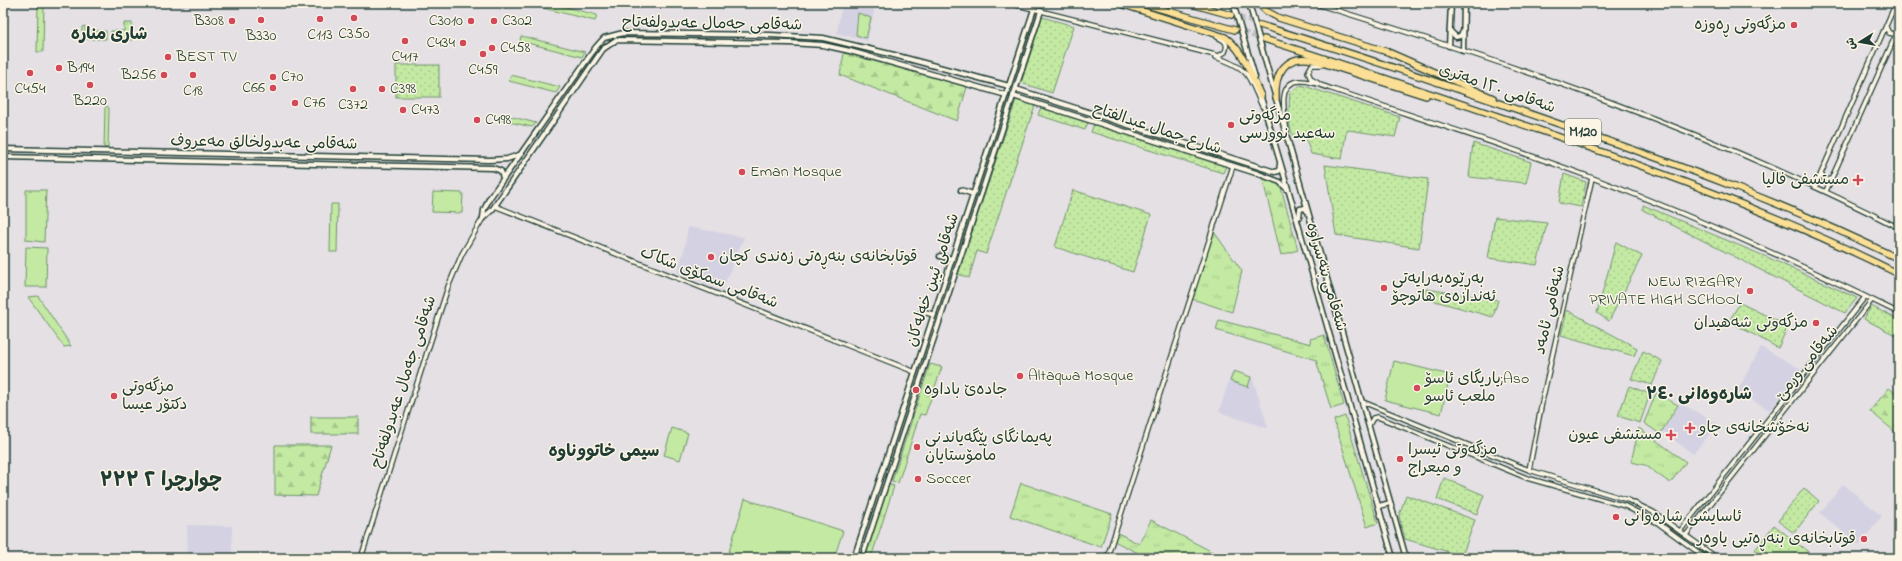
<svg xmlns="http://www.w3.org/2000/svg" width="1902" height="561" font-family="'Indie Flower','Playpen Sans Arabic',sans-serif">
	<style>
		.built { fill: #d4d1e3 }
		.grass { fill: url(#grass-tufts); stroke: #71936c }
		.forest { fill: url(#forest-firs); stroke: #71936c }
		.park { fill: url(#park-dots); stroke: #71936c }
		.garden { fill: #c3e9a3; stroke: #71936c }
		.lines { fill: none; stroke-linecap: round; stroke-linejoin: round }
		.motorway-tunnel { stroke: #bdbfc1; stroke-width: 5.5; stroke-dasharray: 5.5 3; stroke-linecap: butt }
		.tertiary-casing { stroke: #1f3d34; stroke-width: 6 }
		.secondary-casing { stroke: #1f3d34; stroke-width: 7 }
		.motorway-casing { stroke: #1f3d34; stroke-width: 8 }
		.tertiary { stroke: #fcf5e5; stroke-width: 3.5 }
		.secondary { stroke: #fcf5e5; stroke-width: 4 }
		.motorway { stroke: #fbdf96; stroke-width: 5.5 }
		.poi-dot { fill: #d1495b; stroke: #fcf5e5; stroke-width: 1.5 }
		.labels { text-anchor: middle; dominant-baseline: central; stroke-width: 3; stroke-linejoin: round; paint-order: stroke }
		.shield { fill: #fcf5e5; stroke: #617469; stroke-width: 1 }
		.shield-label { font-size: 15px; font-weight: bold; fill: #1f3d34 }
		.poi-label { font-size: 16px; fill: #1f3d34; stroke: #fcf5e5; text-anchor: start }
		.street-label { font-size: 16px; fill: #1f3d34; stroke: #fcf5e5 }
		.neighbourhood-label { font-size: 17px; font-weight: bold; fill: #1f3d34; stroke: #fcf5e5 }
		.district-label { font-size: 20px; font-weight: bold; fill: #1f3d34; stroke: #fcf5e5 }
	</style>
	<defs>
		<pattern id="grass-tufts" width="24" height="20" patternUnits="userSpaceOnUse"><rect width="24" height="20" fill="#c3e9a3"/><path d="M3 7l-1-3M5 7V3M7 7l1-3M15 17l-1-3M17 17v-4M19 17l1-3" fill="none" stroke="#a7c98d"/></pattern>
		<pattern id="forest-firs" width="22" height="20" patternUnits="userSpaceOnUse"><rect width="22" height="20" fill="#c3e9a3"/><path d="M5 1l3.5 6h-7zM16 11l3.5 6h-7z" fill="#a7c98d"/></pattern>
		<pattern id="park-dots" width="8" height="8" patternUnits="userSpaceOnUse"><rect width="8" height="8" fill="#c3e9a3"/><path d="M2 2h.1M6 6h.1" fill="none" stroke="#a7c98d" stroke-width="1.8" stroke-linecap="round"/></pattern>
	</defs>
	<rect width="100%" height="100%" fill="#e4e0e4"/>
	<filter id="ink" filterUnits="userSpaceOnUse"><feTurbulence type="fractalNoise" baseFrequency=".025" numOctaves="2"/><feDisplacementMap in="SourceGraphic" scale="8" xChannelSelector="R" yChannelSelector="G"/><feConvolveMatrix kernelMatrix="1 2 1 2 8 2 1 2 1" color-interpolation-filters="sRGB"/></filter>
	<g filter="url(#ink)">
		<g class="built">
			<polygon points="842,3 876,3 867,41 837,33"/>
			<polygon points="688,227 744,237 722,290 677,272 684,251"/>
			<polygon points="1761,347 1801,369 1770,410 1737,392"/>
			<polygon points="1232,371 1252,377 1268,427 1266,428 1219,412"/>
			<polygon points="1680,403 1718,424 1693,454 1662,431"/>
			<polygon points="1843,484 1882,516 1859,545 1820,513"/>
			<polygon points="187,525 232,526 232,558 188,558"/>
		</g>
		<g class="grass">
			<polygon points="124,23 132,23 132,40 111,40 111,31 124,31"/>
			<polygon points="85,26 85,31 106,31 106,39 82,39 82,27"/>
			<polygon points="107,106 109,108 108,148 104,148 105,108"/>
			<polygon points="1214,232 1242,271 1232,312 1192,299"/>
			<polygon points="1219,320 1311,344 1310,339 1324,335 1344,405 1331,409 1316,360 1216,330"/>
			<polygon points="930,364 942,367 925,415 920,414 898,483 892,481"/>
			<polygon points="1656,393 1678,405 1660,434 1644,423"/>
			<polygon points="1345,416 1378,523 1367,527 1334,420"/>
			<polygon points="1639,428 1686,462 1670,483 1645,465 1631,462"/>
			<polygon points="1021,483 1112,514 1101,547 1010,516"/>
			<polygon points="888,484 894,486 871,558 864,558"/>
			<polygon points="1151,520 1224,558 1148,558 1114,541 1118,533 1139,544"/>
		</g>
		<g class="forest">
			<polygon points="844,53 967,87 957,121 840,75"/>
			<polygon points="1262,176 1280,184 1298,250 1281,255"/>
			<polygon points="1889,388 1899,396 1899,435 1870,411"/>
			<rect x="311" y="417" width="47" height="17"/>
			<polygon points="275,445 331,445 316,496 275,495"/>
		</g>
		<g class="park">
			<polygon points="1042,17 1074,26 1052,93 1021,83"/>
			<rect x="396" y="65" width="43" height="32"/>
			<path d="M 1301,85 L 1400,117 L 1395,137 L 1348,130 L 1346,133 L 1342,159 L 1311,154 L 1305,136 L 1294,138 C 1287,126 1289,106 1290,92 Z"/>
			<polygon points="1016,100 1035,105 986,254 977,251 969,278 958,274"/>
			<polygon points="1041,107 1088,122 1085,130 1038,115"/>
			<polygon points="1094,124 1226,166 1223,173 1091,132"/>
			<polygon points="1473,143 1531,162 1526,183 1469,177"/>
			<polygon points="1325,165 1428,179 1419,248 1336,235"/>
			<polygon points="1564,174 1586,182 1581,207 1559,203"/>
			<polygon points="1073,190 1151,215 1133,272 1055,247"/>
			<polygon points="1643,205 1769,258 1857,298 1845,313 1643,210"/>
			<polygon points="1495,217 1547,223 1537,265 1488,258"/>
			<polygon points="1616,242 1642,256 1609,321 1597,313"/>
			<polygon points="1426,289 1498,300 1493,317 1424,298"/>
			<polygon points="1740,303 1788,326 1778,348 1729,321"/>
			<polygon points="1871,306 1899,320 1899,337 1864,319"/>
			<polygon points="1567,310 1637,348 1634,356 1561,335"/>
			<polygon points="1643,351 1662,361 1652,385 1631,379"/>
			<polygon points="1629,386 1650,394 1640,423 1618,416"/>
			<polygon points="1444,478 1484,495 1477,514 1437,499"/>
			<polygon points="1804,488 1819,501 1794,533 1778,521"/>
			<polygon points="1406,495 1475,520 1462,556 1405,539 1399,516"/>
			<polygon points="1774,525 1812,555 1809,558 1765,558 1755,550"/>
		</g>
		<g class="garden">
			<polygon points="38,3 44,3 43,52 37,52"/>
			<polygon points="531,3 550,3 597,15 595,21 531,5"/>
			<polygon points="858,13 871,18 866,38 856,35"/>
			<polygon points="521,36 585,52 582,57 520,41"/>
			<polygon points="511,75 560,87 556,93 509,81"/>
			<polygon points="501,114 536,123 532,127 500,120"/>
			<polygon points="26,190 46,190 44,242 26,240"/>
			<polygon points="433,192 463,193 462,213 432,212"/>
			<polygon points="331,204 338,204 337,252 330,252"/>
			<polygon points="26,247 47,248 46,287 25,287"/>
			<polygon points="38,296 71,346 64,347 28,297"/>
			<polygon points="1394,361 1450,375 1441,414 1385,400"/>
			<polygon points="1234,371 1251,377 1248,387 1230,381"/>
			<polygon points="672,428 688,433 680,460 664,455"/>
			<polygon points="745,499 843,531 834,558 727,558"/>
		</g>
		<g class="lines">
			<g class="motorway-tunnel">
				<polyline points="1231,15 1259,24"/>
				<polyline points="1235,30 1264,39"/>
			</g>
			<g class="tertiary-casing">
				<g id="tertiary">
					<path d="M 1009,3 L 1219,56 L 1225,52 C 1229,43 1224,40 1217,37"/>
					<path d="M 1313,3 C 1513,64 1713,132 1899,228"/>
					<polyline points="1886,27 1889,33 1894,34 1897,32"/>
					<path d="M 1215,57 C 1250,68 1248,75 1262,106"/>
					<polyline points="1318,83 1311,79 1308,72 1312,65 1321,65"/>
					<path d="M 1287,133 C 1286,118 1274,80 1302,81 C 1311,81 1323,86 1332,89 C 1418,118 1505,145 1590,177 C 1696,217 1798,263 1899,313"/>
					<polyline points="1821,174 1825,180 1831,179"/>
					<polyline points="1815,187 1896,3"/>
					<polyline points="1826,191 1899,28"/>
					<polyline points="495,206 915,372"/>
					<polyline points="1363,402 1529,470 1628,500 1653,512 1717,558"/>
					<polyline points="1369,425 1373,418 1378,417 1527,478 1625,506 1658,523 1706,558"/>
					<polyline points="1529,470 1543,397 1592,178"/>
					<polyline points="1680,531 1865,297"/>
					<polyline points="1686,535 1872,300"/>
					<polyline points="361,558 448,287 462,254 483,218"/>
					<polyline points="1107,558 1233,166"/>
				</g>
			</g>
			<g class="secondary-casing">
				<g id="secondary">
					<polyline points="1233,3 1255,77"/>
					<polyline points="1249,3 1406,558"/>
					<polyline points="1450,31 1456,37 1460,36 1463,32"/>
					<polyline points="1449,46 1451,3"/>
					<polyline points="1463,51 1464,3"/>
					<polyline points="1016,89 1275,172 1279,171 1280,164"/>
					<polyline points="1260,94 1289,192 1393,558"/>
					<polyline points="1013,96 1259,174 1280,182 1288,190"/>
					<polyline points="3,149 489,160 507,159 519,155"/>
					<polyline points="3,157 493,168 501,171 503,178"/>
					<polyline points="961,190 973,194"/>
					<polyline points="1299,217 1300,209 1305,208 1307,211"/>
					<polyline points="483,218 484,210 489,199 596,47 604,38 623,33 770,35 823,38 894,55 1009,86"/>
					<polyline points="483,218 492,210 603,49 616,40 789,43 823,45 850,51 1006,95"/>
					<polyline points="940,256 952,259"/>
					<polyline points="922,311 934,315"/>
					<polyline points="1379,506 1390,503"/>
					<polyline points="854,558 1034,9"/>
					<polyline points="862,558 1041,11"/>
				</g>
			</g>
			<g class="motorway-casing">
				<g id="motorway">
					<path d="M 1118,3 L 1225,37 C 1245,52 1250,74 1261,96"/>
					<polyline points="1140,3 1235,30"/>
					<polyline points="1188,3 1231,15"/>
					<polyline points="1258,3 1266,11 1279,18 1388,52 1493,98"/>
					<path d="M 1260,25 C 1361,56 1462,90 1562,125 C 1677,164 1790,205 1899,259"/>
					<path d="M 1264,39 C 1356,68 1447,99 1539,130 C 1661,172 1783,216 1899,274"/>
					<path d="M 1276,98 C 1274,73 1286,54 1313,60 L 1426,96"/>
				</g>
			</g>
			<use href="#tertiary" class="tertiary"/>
			<use href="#secondary" class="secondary"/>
			<use href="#motorway" class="motorway"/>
		</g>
	</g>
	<g class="poi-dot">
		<circle cx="354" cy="18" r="4"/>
		<circle cx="320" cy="19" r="4"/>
		<circle cx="261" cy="20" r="4"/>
		<circle cx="232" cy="21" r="4"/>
		<circle cx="471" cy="21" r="4"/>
		<circle cx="494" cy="21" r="4"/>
		<circle cx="1794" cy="25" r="4"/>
		<circle cx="405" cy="41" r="4"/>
		<circle cx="463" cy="43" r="4"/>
		<circle cx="492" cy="48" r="4"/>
		<circle cx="483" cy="54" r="4"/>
		<circle cx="168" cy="57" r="4"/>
		<circle cx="59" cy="68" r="4"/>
		<circle cx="30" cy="73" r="4"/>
		<circle cx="164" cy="75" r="4"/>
		<circle cx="193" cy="75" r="4"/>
		<circle cx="273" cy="77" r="4"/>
		<circle cx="90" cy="85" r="4"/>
		<circle cx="273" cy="88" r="4"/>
		<circle cx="353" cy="89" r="4"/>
		<circle cx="382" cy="89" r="4"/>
		<circle cx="295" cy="103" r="4"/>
		<circle cx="403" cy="110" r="4"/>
		<circle cx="477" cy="120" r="4"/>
		<circle cx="1231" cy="125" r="4"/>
		<circle cx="742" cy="172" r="4"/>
		<path d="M1856 174h4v4h4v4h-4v4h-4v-4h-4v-4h4z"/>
		<circle cx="711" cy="257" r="4"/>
		<circle cx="1384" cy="288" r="4"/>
		<circle cx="1750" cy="291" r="4"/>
		<circle cx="1816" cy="323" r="4"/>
		<circle cx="1020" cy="376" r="4"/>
		<circle cx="1417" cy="388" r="4"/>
		<circle cx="916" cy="390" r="4"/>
		<circle cx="114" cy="396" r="4"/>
		<path d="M1688 422h4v4h4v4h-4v4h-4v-4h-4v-4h4z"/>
		<path d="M1669 429h4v4h4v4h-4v4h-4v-4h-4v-4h4z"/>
		<circle cx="917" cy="447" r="4"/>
		<circle cx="1400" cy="459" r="4"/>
		<circle cx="918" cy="479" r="4"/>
		<circle cx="1616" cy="517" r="4"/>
		<circle cx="1864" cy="539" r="4"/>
	</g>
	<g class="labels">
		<rect class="shield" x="1565" y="119" width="36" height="26" rx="3"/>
		<g class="shield-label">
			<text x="1583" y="132">M120</text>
		</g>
		<g class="poi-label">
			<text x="224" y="21" text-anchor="end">B308</text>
			<text x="463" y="21" text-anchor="end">C3010</text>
			<text x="502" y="21">C302</text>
			<text x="1786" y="25" text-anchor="end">مزگەوتی ڕەوزە</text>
			<text x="354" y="34" text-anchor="middle">C350</text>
			<text x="320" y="35" text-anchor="middle">C113</text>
			<text x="261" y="36" text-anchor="middle">B330</text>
			<text x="455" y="43" text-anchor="end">C434</text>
			<text x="500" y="48">C458</text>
			<text x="176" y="57">BEST TV</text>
			<text x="405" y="57" text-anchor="middle">C417</text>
			<text x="67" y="68">B194</text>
			<text x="483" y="70" text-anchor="middle">C459</text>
			<text x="156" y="75" text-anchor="end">B256</text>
			<text x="281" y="77">C70</text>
			<text x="265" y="88" text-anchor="end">C66</text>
			<text x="30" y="89" text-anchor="middle">C454</text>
			<text x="390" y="89">C398</text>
			<text x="193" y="91" text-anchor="middle">C18</text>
			<text x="90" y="101" text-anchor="middle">B220</text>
			<text x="303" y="103">C76</text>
			<text x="353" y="105" text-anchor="middle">C372</text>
			<text x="411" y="110">C473</text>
			<text x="1239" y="116">مزگەوتی<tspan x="1239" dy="18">سەعید نوورسی</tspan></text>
			<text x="485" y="120">C498</text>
			<text x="750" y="172">Eman Mosque</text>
			<text x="1849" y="180" text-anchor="end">مستشفى فاليا</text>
			<text x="719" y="257">قوتابخانەی بنەڕەتی زەندی کچان</text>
			<text x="1392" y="279">بەڕێوەبەرایەتی<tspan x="1392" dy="18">ئەندازەی هاتوچۆ</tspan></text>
			<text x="1742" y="282" text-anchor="end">NEW RIZGARY<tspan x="1742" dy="18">PRIVATE HIGH SCHOOL</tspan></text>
			<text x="1808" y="323" text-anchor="end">مزگەوتی شەهیدان</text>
			<text x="1028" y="376">Altaqwa Mosque</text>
			<text x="1425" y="379">یاریگای ئاسۆ;Aso<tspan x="1425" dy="18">ملعب ئاسو</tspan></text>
			<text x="122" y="387">مزگەوتی<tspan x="122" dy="18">دکتۆر عیسا</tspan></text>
			<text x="924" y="390">جادەێ باداوە</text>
			<text x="1699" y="428">نەخۆشخانەی چاو</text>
			<text x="1662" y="435" text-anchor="end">مستشفى عيون</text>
			<text x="925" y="438">پەیمانگای پێگەیاندنی<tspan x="925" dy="18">مامۆستایان</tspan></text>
			<text x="1408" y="450">مزگەوتی ئیسرا<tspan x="1408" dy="18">و میعراج</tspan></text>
			<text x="926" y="479">Soccer</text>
			<text x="1624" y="517">ئاسایشی شارەوانی</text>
			<text x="1856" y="539" text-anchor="end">قوتابخانەی بنەڕەتیی یاوەر</text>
		</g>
		<g class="street-label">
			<text transform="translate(712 24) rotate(1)">شەقامی جەمال عەبدولفەتاح</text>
			<text transform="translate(1497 89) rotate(19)">شەقامی ١٢٠ مەتری</text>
			<text transform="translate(1157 129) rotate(18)">شارع جمال عبدالفتاح</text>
			<text transform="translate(264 143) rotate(1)">شەقامی عەبدولخالق مەعروف</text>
			<text transform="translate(1326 277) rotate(74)">شەقامی بنەسراوە</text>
			<text transform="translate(709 278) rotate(21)">شەقامی سمکۆی شکاک</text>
			<text transform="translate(933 280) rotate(-72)">شەقامی ئیبن خەلەکان</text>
			<text transform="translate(1550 310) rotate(-77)">شەقامی ئامەد</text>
			<text transform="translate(1807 363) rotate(-51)">شەقامی ورمێ</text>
			<text transform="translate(404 382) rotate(-72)">شەقامی جەمال عەبدولفەتاح</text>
		</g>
		<g class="neighbourhood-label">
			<text x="109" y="34">شاری منارە</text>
			<text x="1699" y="394">شارەوەانی ٣٤٠</text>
			<text x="604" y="451">سیمی خاتووناوه</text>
		</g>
		<g class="district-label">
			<text x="161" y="481">چوارچرا ٢ ٣٣٣</text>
		</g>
	</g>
	<rect width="1902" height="561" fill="none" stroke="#fcf5e5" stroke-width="16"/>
	<rect x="8" y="8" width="1886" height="545" fill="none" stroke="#1f3d34" stroke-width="1.5" filter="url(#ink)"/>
	<g transform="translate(1860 42) rotate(259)" stroke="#fcf5e5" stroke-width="3" paint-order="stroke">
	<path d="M0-3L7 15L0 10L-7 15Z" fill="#1f3d34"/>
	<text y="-6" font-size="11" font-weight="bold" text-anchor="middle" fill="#1f3d34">ش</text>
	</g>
</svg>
